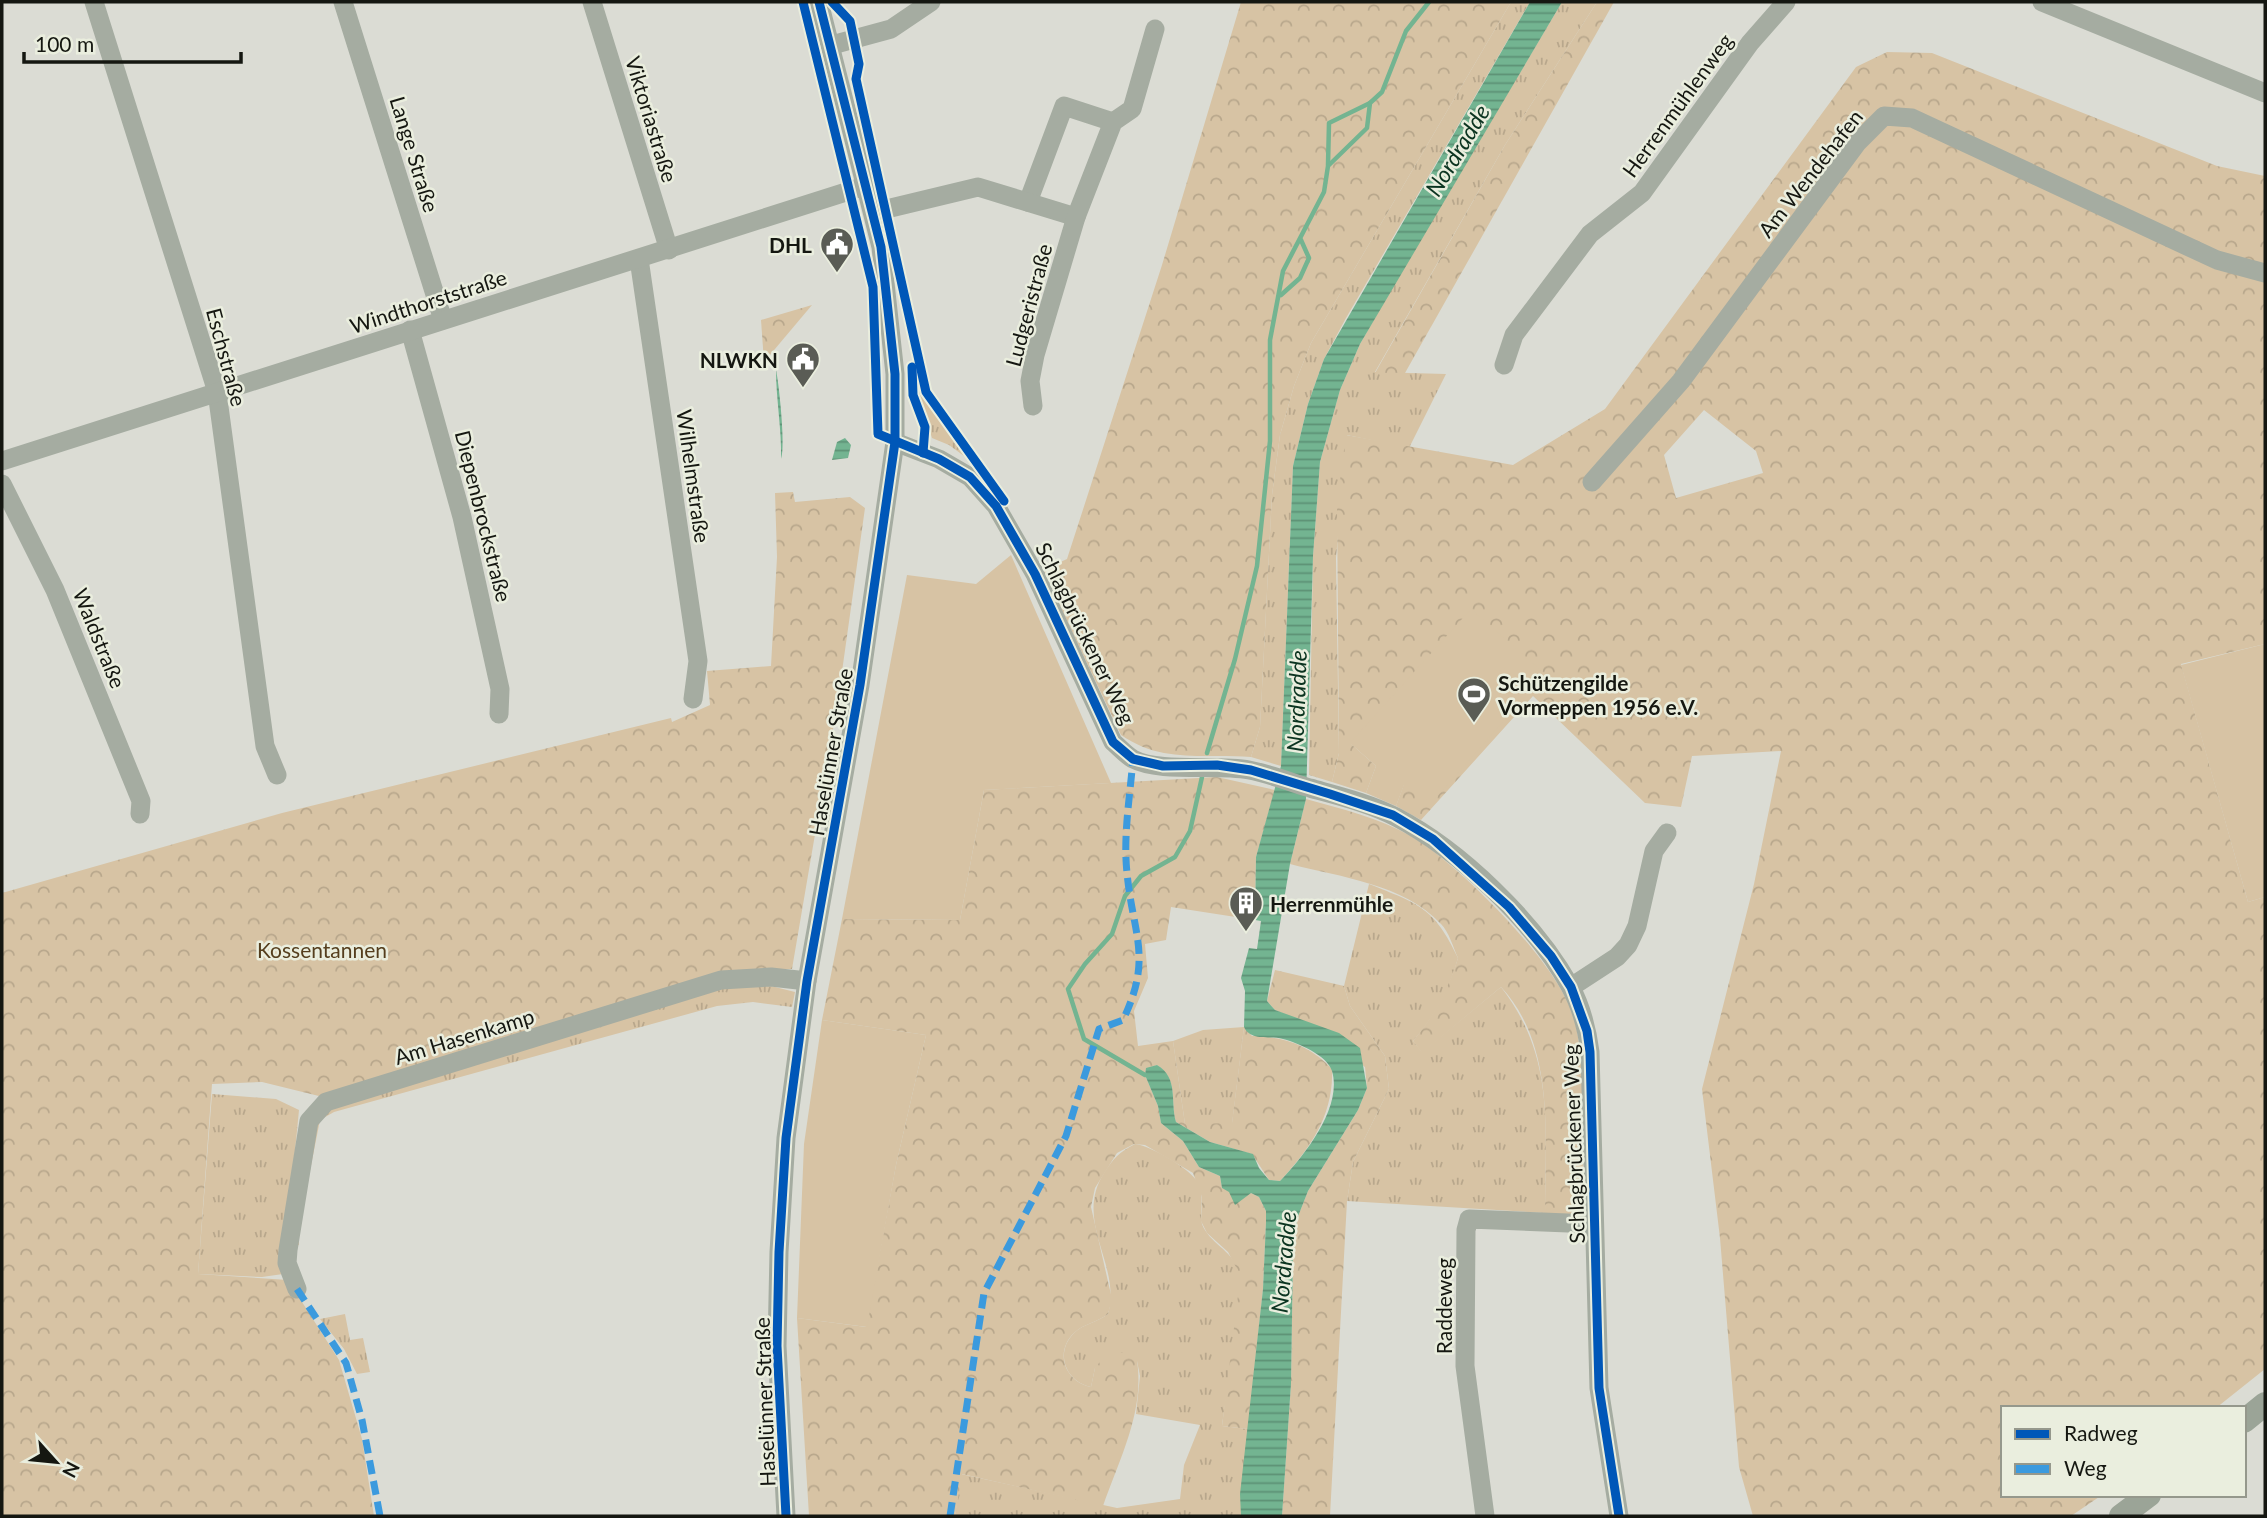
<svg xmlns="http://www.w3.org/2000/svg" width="2267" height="1518" font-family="Lato,sans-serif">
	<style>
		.grass { fill: url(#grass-tufts) }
		.forest { fill: url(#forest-crowns); fill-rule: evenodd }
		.park { fill: #d7c3a4 }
		.water { fill: url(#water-rules) }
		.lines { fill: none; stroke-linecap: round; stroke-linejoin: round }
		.stream { stroke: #73b491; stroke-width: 4.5 }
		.minor { stroke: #a5aca1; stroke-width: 19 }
		.major { stroke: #9ba497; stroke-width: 24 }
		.quiet { stroke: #3b9ade; stroke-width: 7; stroke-dasharray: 14 7; stroke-linecap: butt }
		.cycleway-casing { stroke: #eaeede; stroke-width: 13 }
		.cycleway { stroke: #0057b8; stroke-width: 9 }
		.labels { text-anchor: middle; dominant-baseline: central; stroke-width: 5; stroke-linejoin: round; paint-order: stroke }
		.street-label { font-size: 21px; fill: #151711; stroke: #eaeede }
		.poi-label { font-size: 21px; font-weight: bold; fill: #151711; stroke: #eaeede; text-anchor: end }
		.park-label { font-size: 21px; fill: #553e1d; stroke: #eaeede }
		.water-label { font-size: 23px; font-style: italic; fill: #0b3420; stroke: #eaeede }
	</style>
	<defs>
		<pattern id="grass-tufts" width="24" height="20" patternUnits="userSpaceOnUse" patternTransform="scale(1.75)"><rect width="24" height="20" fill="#d7c3a4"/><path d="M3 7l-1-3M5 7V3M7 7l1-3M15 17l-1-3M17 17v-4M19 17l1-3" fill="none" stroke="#b8a78c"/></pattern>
		<pattern id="forest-crowns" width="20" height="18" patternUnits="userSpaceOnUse" patternTransform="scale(1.75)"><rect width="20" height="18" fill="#d7c3a4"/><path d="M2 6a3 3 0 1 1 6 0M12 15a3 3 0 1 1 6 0" fill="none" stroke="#b8a78c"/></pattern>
		<pattern id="water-rules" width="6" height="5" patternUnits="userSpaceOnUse" patternTransform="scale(1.75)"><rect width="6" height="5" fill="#73b491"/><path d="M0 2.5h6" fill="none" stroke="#5d9175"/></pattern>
	</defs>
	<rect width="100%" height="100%" fill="#dbdcd4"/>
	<g class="grass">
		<polygon points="1511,2 1530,2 1346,318 1324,359 1308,404 1293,466 1281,766 1251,757 1260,727 1272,495 1280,435 1294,386 1311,343"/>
		<polygon points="1562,2 1597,2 1505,145 1375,372 1446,374 1409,448 1347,435 1336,558 1339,753 1332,782 1309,775 1313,556 1320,462 1340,390 1360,344 1400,274"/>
		<polygon points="916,388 921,388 930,405 975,464 949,445 932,438"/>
		<path d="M 1369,884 C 1419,904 1434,907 1458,958 C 1449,990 1435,1016 1413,1041 L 1422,1052 L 1501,987 C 1556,1058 1545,1128 1545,1213 L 1347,1201 L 1353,1162 L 1389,1089 L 1385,1056 L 1350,1006 L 1344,986 Z"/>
		<polygon points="722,985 771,986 795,992 792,1007 753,1002 717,1006 334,1112 320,1120 299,1226 299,1245 290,1247 317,1118 331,1107"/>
		<polygon points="1244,1027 1232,1124 1185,1124 1173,1041 1203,1030"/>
		<polygon points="212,1094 276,1099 299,1110 283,1274 262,1277 198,1274"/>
		<path d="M 1135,1144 C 1150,1145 1195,1171 1200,1186 C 1204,1198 1199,1212 1202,1224 C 1209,1243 1232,1250 1238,1270 C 1245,1295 1226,1395 1222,1426 L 1248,1429 L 1241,1516 L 955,1516 L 961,1474 L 1117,1508 L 1180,1499 L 1184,1465 L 1200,1425 L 1136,1414 L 1140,1376 L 1137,1361 L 1095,1368 L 1091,1387 C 1066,1382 1054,1353 1074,1333 C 1083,1324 1098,1322 1108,1314 C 1122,1265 1073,1222 1104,1173 C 1113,1159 1119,1152 1135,1144 Z"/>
		<polygon points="345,1314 350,1340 363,1338 370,1372 357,1374 344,1349 320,1319"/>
	</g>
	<g class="forest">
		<path d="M 1241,2 L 1511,2 L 1311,343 L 1294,386 L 1280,435 L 1272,495 L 1260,727 L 1251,757 C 1203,753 1163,764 1121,735 L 1043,570 L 1067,559 L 1162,265 Z"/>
		<polygon points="1597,2 1614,2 1405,373 1375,373 1505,145"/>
		<path d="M 1887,52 L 1932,53 L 2217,166 L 2265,176 L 2265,644 L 2181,664 L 2248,902 L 2265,897 L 2265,1369 L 2216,1408 L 2003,1408 L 2003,1495 L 2102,1495 L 2071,1516 L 1753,1516 L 1739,1467 L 1720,1238 L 1702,1089 L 1754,884 L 1781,751 L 1692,756 L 1681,807 L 1645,803 L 1533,696 L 1421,820 L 1396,806 L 1404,784 L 1350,743 L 1376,766 L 1366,793 L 1332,782 L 1339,753 L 1337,502 L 1346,435 L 1513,465 L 1605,409 L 1856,67 ZM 1704,410 L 1756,451 L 1763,473 L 1676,498 L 1664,455 Z"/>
		<polygon points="812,305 764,362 761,320"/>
		<polygon points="793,492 795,502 850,497 865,508 838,700 792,969 771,969 323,1097 262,1082 212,1084 198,1274 288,1280 339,1360 362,1439 374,1516 2,1516 2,893 282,813 671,718 672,722 710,705 707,671 771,666 777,557 775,493"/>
		<path d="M 1217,777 L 1275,790 L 1256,857 L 1255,920 L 1171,907 L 1166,940 L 1145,944 L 1148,978 L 1134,1011 L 1138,1046 L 1173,1041 L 1185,1124 L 1232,1123 L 1244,1027 L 1252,1036 C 1284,1036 1311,1046 1332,1069 C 1334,1115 1310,1149 1280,1181 L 1269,1180 L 1252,1154 L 1210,1142 L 1176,1122 C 1170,1101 1179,1079 1157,1065 L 1146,1069 L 1145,1075 L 1158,1106 L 1161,1123 L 1183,1141 L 1199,1167 L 1220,1176 L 1222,1188 L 1244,1196 L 1251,1193 L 1259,1197 L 1266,1211 L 1266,1222 L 1263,1289 L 1248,1429 L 1222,1426 L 1238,1295 L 1238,1271 L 1228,1252 L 1207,1233 L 1201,1221 L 1202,1197 L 1193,1173 L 1145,1145 L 1134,1144 L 1117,1153 L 1095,1188 L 1091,1207 L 1112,1299 L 1108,1314 C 1098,1322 1083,1324 1074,1333 C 1054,1352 1065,1382 1091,1387 L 1095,1368 L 1107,1353 L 1128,1353 L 1137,1361 C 1145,1411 1119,1460 1103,1506 L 962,1474 L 955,1516 L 809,1516 L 797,1318 L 866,1327 L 896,1165 L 926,1035 L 822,1020 L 842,919 L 960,920 L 984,790 Z"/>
		<path d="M 1306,799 C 1342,809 1379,818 1411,836 C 1459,864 1562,967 1575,1021 C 1588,1080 1582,1146 1583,1206 L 1574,1215 L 1545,1213 C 1545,1138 1556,1046 1501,987 L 1422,1053 L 1413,1041 C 1434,1016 1448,990 1458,958 C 1453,947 1449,932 1441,924 C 1404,884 1340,877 1290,864 Z"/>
		<polygon points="1275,970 1344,986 1350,1006 1385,1056 1389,1089 1353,1162 1347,1201 1330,1516 1282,1516 1291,1384 1293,1252 1297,1219 1308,1191 1358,1110 1367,1088 1365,1067 1303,1022 1275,1010 1267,1001"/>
	</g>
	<g class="park">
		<polygon points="1011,555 1111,783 984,790 960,920 842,919 907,575 976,584"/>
		<polygon points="1471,609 1545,674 1434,800 1404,785 1396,806 1366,793 1376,766 1350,743"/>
		<polygon points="2265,644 2265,897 2248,902 2181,665"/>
		<polygon points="822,1020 926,1035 896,1165 867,1327 797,1318 804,1144"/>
	</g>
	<g class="water">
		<path d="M 1530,2 L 1562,2 L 1360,344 L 1340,390 L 1320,462 L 1313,556 L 1306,799 L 1290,864 L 1267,1001 L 1275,1010 L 1339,1033 L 1360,1048 L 1367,1088 L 1358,1110 L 1308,1191 L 1297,1219 L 1293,1252 L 1291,1384 L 1282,1516 L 1241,1516 L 1240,1494 L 1263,1289 L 1266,1222 L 1266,1211 L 1259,1197 L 1251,1193 L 1235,1205 L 1229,1192 L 1222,1188 L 1220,1176 L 1199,1167 L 1183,1141 L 1161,1123 L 1158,1106 L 1145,1075 L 1146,1068 L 1157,1065 C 1179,1078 1170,1101 1176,1122 L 1210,1142 L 1253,1154 L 1259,1168 L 1269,1180 L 1280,1181 C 1303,1157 1343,1108 1332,1071 C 1327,1055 1298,1043 1283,1039 C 1270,1035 1251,1042 1244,1027 L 1245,991 L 1241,978 L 1249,948 L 1257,949 L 1261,921 L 1255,920 L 1256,857 L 1281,766 L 1293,466 L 1308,404 L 1324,359 Z"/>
		<path d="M 776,370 C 779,383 786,449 781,459 C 782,431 776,399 776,370 Z"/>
		<polygon points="845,438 851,445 848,458 832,460 837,442"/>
	</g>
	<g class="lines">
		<g class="stream">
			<polyline points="1328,165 1329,123 1370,103"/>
			<polyline points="1281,295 1300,278 1309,258 1301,240"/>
			<polyline points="1207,753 1235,659 1257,566 1270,441 1270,340 1283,271 1324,192 1328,166 1367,128 1370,103 1382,92 1406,31 1429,2"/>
			<polyline points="1145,1075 1084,1039 1068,989 1085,964 1112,934 1125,896 1141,876 1175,857 1190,831 1202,777"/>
		</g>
		<g class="minor">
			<polyline points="94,2 217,392 265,746 277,775"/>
			<polyline points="343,2 443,320"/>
			<polyline points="592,2 669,250"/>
			<polyline points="2042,2 2265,93"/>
			<polyline points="832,45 891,29 931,2"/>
			<polyline points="1028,202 1064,106 1113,122"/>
			<polyline points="874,212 978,187 1076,217"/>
			<polyline points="639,259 698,661 693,699"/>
			<polyline points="410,330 462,517 500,689 499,714"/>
			<polyline points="1504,365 1514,335 1590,234 1642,193 1750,43 1786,2"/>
			<polyline points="1033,406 1030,381 1035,355 1076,217 1113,122 1132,109 1155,29"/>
			<path d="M 895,442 L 939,459 L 970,477 L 996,506 L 1035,574 L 1113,742 C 1119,747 1126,755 1133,759 C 1159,773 1217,764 1249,770 C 1270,774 1290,782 1310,788 C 1339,796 1369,803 1396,817 C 1461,851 1534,922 1570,986 C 1581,1006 1587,1029 1590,1052 L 1599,1388 L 1619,1516"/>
			<polyline points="2,461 868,185"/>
			<polyline points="1592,482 1681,381 1857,143 1884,116 1912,118 2217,260 2265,273"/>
			<polyline points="2,484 55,590 141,801 140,814"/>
			<polyline points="1571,987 1617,957 1628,945 1637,926 1654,851 1667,833"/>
			<polyline points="297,1289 287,1263 288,1250 309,1121 326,1102 721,980 771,977 807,981"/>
			<polyline points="786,1516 777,1346 779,1252 786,1138 807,981 860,685 895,442 895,374 881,247 819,2"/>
			<polyline points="1485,1516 1465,1366 1466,1230 1469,1219 1593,1224"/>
		</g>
		<g class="major">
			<polyline points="2244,1421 2265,1404"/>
			<polyline points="2121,1516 2149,1495"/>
		</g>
		<g class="quiet">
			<polyline points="297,1289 346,1363 362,1420 380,1516"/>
			<path d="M 950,1516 L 984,1293 L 1066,1136 L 1099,1029 L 1123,1020 C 1153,957 1133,936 1127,873 C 1123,836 1130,796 1133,759"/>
		</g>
		<g class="cycleway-casing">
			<g id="cycleway">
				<polyline points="803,2 873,287 878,434 939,459 970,477 996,506 1035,574 1113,742 1133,759 1163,766 1217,765 1251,770 1330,794 1393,815 1433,839 1509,907 1551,956 1571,987 1587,1031 1590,1052 1599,1388 1619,1516"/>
				<polyline points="832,2 850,21 859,64 856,79 926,392 1004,501"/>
				<polyline points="912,367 913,395 925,427 923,453"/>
				<polyline points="786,1516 777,1346 779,1252 786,1138 807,981 860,685 895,442 895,374 881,247 819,2"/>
			</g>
		</g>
		<use href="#cycleway" class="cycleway"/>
	</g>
	<defs>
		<g id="civic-pin" transform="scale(1.75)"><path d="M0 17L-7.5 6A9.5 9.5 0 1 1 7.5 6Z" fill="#5a5c55" stroke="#eaeede"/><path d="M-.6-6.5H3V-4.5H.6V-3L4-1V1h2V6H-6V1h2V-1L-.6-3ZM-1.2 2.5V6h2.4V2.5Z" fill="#fff"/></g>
		<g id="stadium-pin" transform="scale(1.75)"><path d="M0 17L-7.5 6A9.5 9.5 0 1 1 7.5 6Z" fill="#5a5c55" stroke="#eaeede"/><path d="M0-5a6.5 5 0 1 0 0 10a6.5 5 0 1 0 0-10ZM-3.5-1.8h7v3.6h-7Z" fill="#fff"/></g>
		<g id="building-pin" transform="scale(1.75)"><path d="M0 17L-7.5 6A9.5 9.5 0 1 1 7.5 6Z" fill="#5a5c55" stroke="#eaeede"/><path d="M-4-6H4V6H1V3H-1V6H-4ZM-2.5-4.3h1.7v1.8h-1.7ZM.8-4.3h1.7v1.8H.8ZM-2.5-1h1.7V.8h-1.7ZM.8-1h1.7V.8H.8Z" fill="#fff"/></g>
	</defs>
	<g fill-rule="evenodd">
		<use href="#civic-pin" x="837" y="244"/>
		<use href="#civic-pin" x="803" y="359"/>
		<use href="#stadium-pin" x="1474" y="694"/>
		<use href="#building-pin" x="1246" y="903"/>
	</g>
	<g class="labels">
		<g class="street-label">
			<text transform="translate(1677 105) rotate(-54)">Herrenmühlenweg</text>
			<text transform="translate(652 119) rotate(73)">Viktoriastraße</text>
			<text transform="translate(415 154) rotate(73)">Lange Straße</text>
			<text transform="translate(1810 173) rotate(-52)">Am Wendehafen</text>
			<text transform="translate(428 301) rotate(-18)">Windthorststraße</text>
			<text transform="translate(1028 305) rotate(-75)">Ludgeristraße</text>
			<text transform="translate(227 357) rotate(75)">Eschstraße</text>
			<text transform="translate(694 476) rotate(82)">Wilhelmstraße</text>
			<text transform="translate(484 516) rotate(76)">Diepenbrockstraße</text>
			<text transform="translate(1086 633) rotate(64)">Schlagbrückener Weg</text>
			<text transform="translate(100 638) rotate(68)">Waldstraße</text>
			<text transform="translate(830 752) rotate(-80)">Haselünner Straße</text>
			<text transform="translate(464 1036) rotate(-17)">Am Hasenkamp</text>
			<text transform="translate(1573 1144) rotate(-92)">Schlagbrückener Weg</text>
			<text transform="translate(1443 1306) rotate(-90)">Raddeweg</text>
			<text transform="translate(764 1402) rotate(-92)">Haselünner Straße</text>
		</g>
		<g class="poi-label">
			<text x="812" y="244">DHL</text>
			<text x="778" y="359">NLWKN</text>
			<text x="1498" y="682" text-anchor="start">Schützengilde<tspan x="1498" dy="24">Vormeppen 1956 e.V.</tspan></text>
			<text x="1270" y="903" text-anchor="start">Herrenmühle</text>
		</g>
		<g class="park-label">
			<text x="322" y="949">Kossentannen</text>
		</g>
		<g class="water-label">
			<text transform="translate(1457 150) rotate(-59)">Nordradde</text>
			<text transform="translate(1296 701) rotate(-88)">Nordradde</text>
			<text transform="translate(1283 1262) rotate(-85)">Nordradde</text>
		</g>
	</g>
	<rect width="2267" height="1518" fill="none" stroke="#151711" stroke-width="7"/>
	<rect x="2001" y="1406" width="245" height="91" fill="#eaeede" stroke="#95988c" stroke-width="2"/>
	<rect x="2015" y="1429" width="35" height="10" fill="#0057b8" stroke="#95988c" stroke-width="2"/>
	<text x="2064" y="1441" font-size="21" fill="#151711">Radweg</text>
	<rect x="2015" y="1464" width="35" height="10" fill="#3b9ade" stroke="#95988c" stroke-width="2"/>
	<text x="2064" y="1476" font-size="21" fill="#151711">Weg</text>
	<g transform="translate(56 1462) rotate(117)" stroke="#eaeede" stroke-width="5" paint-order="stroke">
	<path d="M0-5L12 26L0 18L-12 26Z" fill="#151711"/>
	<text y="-10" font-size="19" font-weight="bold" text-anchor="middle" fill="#151711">N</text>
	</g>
	<path d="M24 52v10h217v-10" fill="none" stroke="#151711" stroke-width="3.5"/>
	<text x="35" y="52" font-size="21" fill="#151711" stroke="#eaeede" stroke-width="5" paint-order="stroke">100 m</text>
</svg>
